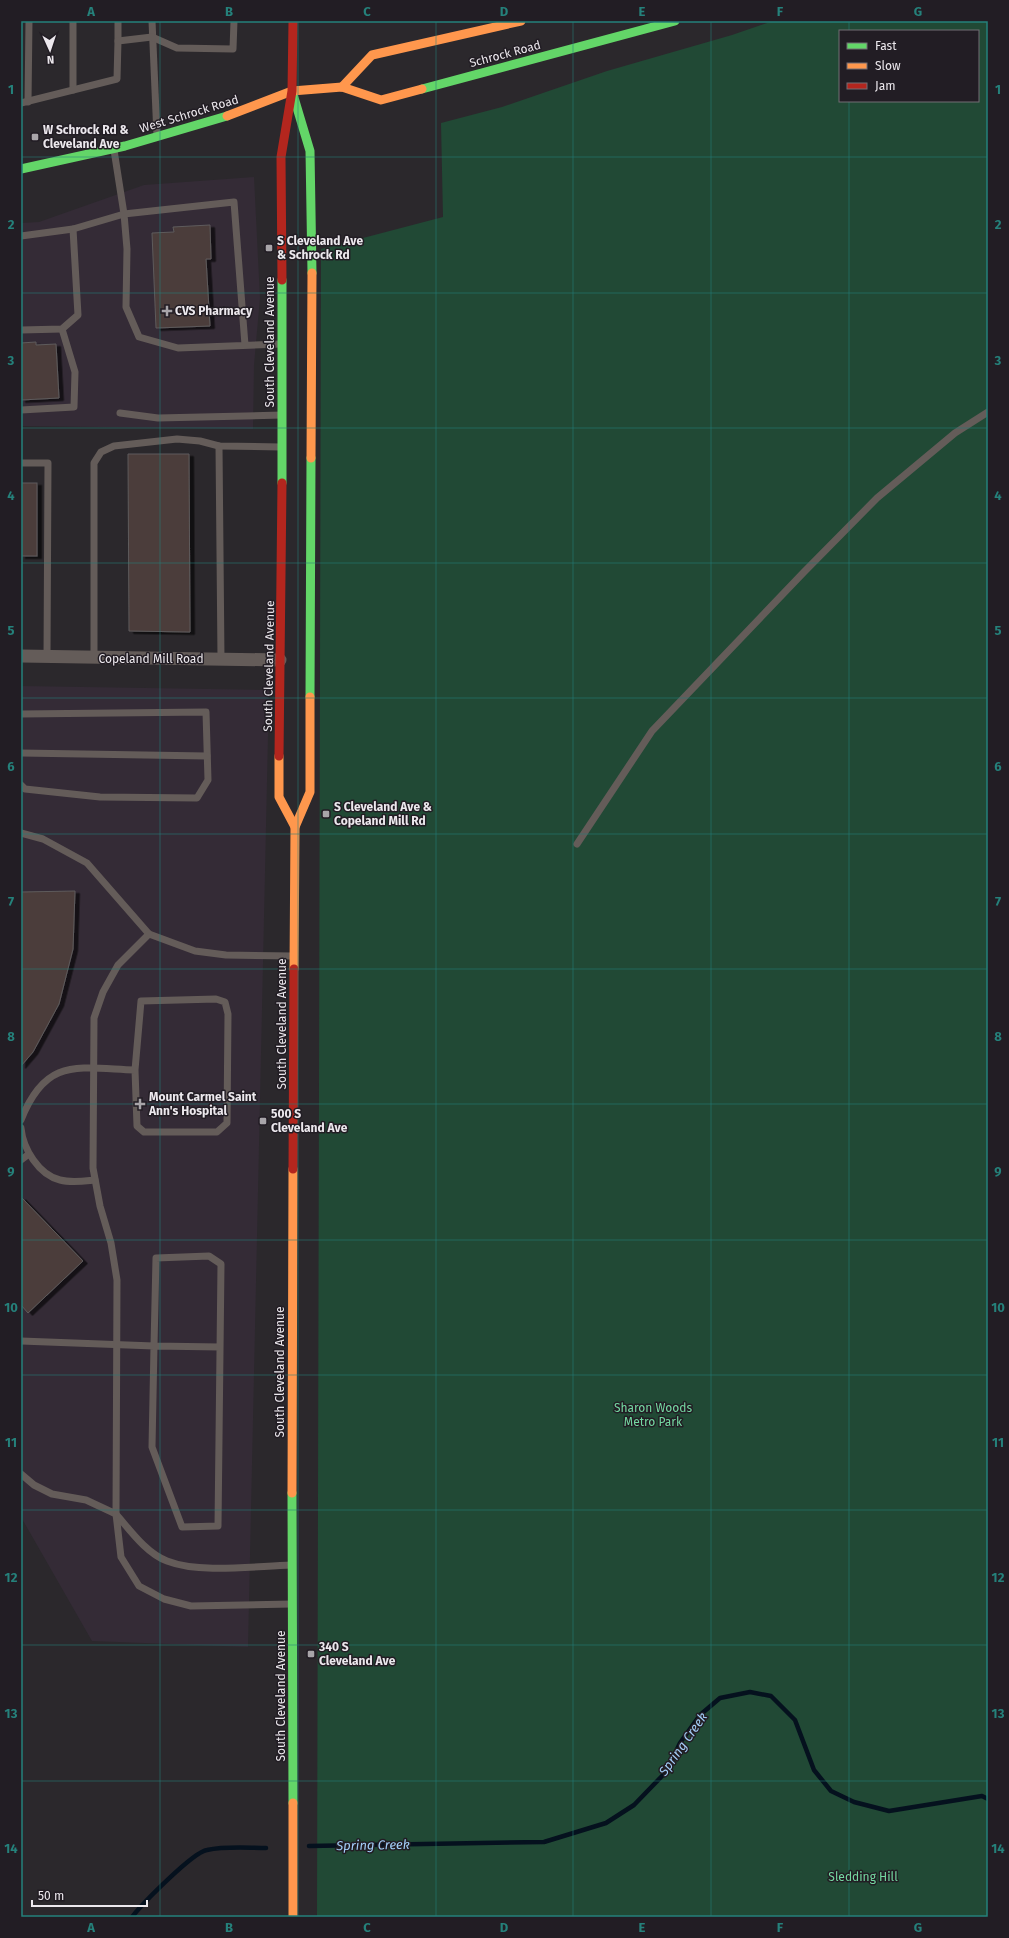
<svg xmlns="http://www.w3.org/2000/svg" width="1009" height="1938" font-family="'Fira Sans',sans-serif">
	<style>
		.built { fill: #342b36 }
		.green { fill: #214935; fill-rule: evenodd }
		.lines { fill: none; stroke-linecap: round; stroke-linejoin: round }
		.stream { stroke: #05111e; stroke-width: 4.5 }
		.building { fill: #4b3d3b; stroke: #5e5b5c; filter: url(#shadow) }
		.lane { stroke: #645c59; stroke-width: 7 }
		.street { stroke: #645c59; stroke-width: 13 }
		.fast { stroke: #63d668; stroke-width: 9 }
		.slow { stroke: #ff974d; stroke-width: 9 }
		.jam { stroke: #b3261e; stroke-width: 9 }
		.grid { fill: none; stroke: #25817b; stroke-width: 1; stroke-opacity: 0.55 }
		.poi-dot { fill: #a8a5a9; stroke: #221d24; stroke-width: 1.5 }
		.labels { text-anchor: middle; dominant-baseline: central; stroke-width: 3; stroke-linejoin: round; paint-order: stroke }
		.street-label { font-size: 12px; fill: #ece8ed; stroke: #221d24 }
		.poi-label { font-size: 12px; font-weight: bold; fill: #ece8ed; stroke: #221d24; text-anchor: start }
		.park-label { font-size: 12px; fill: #74d8a1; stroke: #221d24 }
		.water-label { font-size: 13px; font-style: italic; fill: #a2cdf7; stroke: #221d24 }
		.neatline { fill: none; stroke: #25817b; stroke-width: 1.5 }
		.grid-label { font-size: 13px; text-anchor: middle; font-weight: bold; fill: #25817b }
	</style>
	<defs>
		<filter id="shadow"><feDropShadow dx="4.5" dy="2.5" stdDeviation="0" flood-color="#0009"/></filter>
	</defs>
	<rect width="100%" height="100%" fill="#2b282c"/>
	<g class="built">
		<polygon points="254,177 260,298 254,365 253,429 21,426 21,223 39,222 144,185"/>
		<polygon points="21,686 269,690 248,1647 92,1641 21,1517"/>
	</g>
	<path class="green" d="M 773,21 L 988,21 L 988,1917 L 317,1917 L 321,249 L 443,217 L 441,123 L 502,107 L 607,71 L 732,35 ZM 840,31 L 978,31 L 978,101 L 840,101 Z"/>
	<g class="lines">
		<g class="stream">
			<polyline points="309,1846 544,1842 606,1823 634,1805 663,1775 671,1762 680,1743 700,1715 720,1698 750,1692 771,1696 795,1720 814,1770 831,1791 854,1802 889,1811 982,1796 988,1799"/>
			<path d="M 132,1917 C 142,1904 193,1852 207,1850 C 226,1846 247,1848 266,1848"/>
		</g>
	</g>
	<g class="building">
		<polygon points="210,225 211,259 206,259 210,326 156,328 152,233 174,232 173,227"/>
		<polygon points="36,342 36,345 56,344 59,398 21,400 21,343"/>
		<polygon points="128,454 189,454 190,632 129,631"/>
		<rect x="21" y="483" width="16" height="73"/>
		<polygon points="75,891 73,949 59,1004 33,1052 21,1066 21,892"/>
		<polygon points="21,1197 83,1261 28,1313 21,1305"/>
	</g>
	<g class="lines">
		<g class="lane">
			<polyline points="73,21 73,90"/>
			<polyline points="118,21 118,41"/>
			<polyline points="152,21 157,136"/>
			<polyline points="28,102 29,21"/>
			<polyline points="21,103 117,79 118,41 152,37 177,48 233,49 234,21"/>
			<polyline points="21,236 73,229"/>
			<polyline points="21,330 62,329 78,315 73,229 124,214 114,150"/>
			<polyline points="245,345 234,202 124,214 127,249 126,307 139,337 178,348 281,344"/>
			<polyline points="21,410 74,407 75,372 62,329"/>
			<polyline points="120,413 158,418 282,415"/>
			<polyline points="219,446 221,659"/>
			<polyline points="21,463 48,463 47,657"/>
			<polyline points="94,658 94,463 101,452 114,446 177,439 200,441 219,446 281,447"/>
			<polyline points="21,714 206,712 208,780 197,798 100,797 25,789 21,785"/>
			<polyline points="21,753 207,756"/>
			<polyline points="21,833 43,839 87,863 149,934 195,951 226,955 294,956"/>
			<polyline points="577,844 652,731 804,572 877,498 955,433 988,412"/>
			<path d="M 21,1120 C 46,1057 77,1068 135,1070 L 141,1001 L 216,999 L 225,1002 L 228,1014 L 227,1123 L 217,1132 L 144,1132 L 137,1126 L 135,1070"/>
			<path d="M 21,1128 C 23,1149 39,1175 60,1180 C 72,1183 84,1181 95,1180"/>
			<polyline points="21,1160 29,1154"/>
			<path d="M 21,1341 L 154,1346 L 152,1447 L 182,1527 L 218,1526 C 219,1439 220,1352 221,1264 L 209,1256 L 156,1258 L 154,1346 L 220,1347"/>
			<polyline points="21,1474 34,1485 52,1494 86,1500 116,1514 117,1280 111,1243 100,1206 93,1168 94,1018 103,992 118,965 149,934"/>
			<path d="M 291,1565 C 255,1566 200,1574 167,1561 C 146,1553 130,1530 116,1514 L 121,1557 L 139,1586 L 164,1599 L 191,1606 L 292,1604"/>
		</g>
		<polyline class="street" points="21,656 280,660"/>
		<g class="fast">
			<polyline points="422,89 675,21"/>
			<polyline points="292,91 310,151 312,273"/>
			<polyline points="21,169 125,146 227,116"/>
			<polyline points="282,280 282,483"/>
			<polyline points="310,697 311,458"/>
			<polyline points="292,1493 293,1803"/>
		</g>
		<g class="slow">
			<polyline points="342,87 372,55 521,21"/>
			<polyline points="227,116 292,91 342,87 381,100 422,89"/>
			<polyline points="311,458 312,273"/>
			<polyline points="279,756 279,797 295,827"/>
			<polyline points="294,969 295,827 310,792 310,697"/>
			<polyline points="292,1493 293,1169"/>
			<polyline points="293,1803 293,1917"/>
		</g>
		<g class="jam">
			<polyline points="282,280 281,157 292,91 293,21"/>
			<polyline points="279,756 282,483"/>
			<polyline points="293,1169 294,969"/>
		</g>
	</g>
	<path class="grid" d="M 160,21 L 160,1917M 298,21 L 298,1917M 436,21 L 436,1917M 573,21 L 573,1917M 711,21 L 711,1917M 849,21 L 849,31M 849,101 L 849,1917M 21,157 L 988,157M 21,293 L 988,293M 21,428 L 988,428M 21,563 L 988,563M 21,698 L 988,698M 21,834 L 988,834M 21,969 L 988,969M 21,1104 L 988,1104M 21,1240 L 988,1240M 21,1375 L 988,1375M 21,1510 L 988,1510M 21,1645 L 988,1645M 21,1781 L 988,1781"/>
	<g class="poi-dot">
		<rect x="31" y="133" width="8" height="8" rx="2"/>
		<rect x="265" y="244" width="8" height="8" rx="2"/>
		<path d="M165 305h4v4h4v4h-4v4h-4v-4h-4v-4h4z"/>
		<rect x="322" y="810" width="8" height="8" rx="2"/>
		<path d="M138 1098h4v4h4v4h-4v4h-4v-4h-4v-4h4z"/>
		<rect x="259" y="1117" width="8" height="8" rx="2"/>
		<rect x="307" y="1650" width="8" height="8" rx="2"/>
	</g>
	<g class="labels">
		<g class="street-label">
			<text transform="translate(505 54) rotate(-15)">Schrock Road</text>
			<text transform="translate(189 114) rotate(-17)">West Schrock Road</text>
			<text transform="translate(270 342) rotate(-90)">South Cleveland Avenue</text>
			<text x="151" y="659">Copeland Mill Road</text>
			<text transform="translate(269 666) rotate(-89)">South Cleveland Avenue</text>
			<text transform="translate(282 1024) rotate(-90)">South Cleveland Avenue</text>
			<text transform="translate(280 1372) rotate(-90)">South Cleveland Avenue</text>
			<text transform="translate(281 1696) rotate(-90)">South Cleveland Avenue</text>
		</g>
		<g class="poi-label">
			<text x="43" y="130">W Schrock Rd &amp;<tspan x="43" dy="14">Cleveland Ave</tspan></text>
			<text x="277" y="241">S Cleveland Ave<tspan x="277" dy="14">&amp; Schrock Rd</tspan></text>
			<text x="175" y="311">CVS Pharmacy</text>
			<text x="334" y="807">S Cleveland Ave &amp;<tspan x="334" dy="14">Copeland Mill Rd</tspan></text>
			<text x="149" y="1097">Mount Carmel Saint<tspan x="149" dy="14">Ann's Hospital</tspan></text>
			<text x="271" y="1114">500 S<tspan x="271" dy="14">Cleveland Ave</tspan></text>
			<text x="319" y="1647">340 S<tspan x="319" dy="14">Cleveland Ave</tspan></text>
		</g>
		<g class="park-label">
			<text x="653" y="1408">Sharon Woods<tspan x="653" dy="14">Metro Park</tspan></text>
			<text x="863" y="1877">Sledding Hill</text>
		</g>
		<g class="water-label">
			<text transform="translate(683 1744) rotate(-55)">Spring Creek</text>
			<text transform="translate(373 1845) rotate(-1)">Spring Creek</text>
		</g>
	</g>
	<rect width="1009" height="1938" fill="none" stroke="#221d24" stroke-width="44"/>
	<rect x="839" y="30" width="140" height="72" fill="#221d24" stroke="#736e74"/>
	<rect x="847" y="43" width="20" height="6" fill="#63d668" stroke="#736e74"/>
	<text x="875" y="50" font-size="12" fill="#ece8ed">Fast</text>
	<rect x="847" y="63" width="20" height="6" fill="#ff974d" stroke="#736e74"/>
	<text x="875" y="70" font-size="12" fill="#ece8ed">Slow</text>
	<rect x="847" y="83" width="20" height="6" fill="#b3261e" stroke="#736e74"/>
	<text x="875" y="90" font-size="12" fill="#ece8ed">Jam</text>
	<g transform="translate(50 50) rotate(177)" stroke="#221d24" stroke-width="3" paint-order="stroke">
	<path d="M0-3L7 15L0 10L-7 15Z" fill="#ece8ed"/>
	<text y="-6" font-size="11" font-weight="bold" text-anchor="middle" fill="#ece8ed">N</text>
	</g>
	<path d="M32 1900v6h115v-6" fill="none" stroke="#ece8ed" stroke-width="2"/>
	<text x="38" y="1900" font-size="12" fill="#ece8ed" stroke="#221d24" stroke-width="3" paint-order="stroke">50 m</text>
	<rect x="22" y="22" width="965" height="1894" class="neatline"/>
	<g class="grid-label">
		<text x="91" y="16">A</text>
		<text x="229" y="16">B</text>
		<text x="367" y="16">C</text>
		<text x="504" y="16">D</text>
		<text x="642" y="16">E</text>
		<text x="780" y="16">F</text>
		<text x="918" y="16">G</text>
		<text x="11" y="94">1</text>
		<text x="998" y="94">1</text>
		<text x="11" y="229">2</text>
		<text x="998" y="229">2</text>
		<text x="11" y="365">3</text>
		<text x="998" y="365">3</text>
		<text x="11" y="500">4</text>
		<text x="998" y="500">4</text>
		<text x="11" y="635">5</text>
		<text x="998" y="635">5</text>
		<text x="11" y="771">6</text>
		<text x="998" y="771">6</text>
		<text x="11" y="906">7</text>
		<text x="998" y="906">7</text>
		<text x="11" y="1041">8</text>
		<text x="998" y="1041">8</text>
		<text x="11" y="1176">9</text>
		<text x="998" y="1176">9</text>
		<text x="11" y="1312">10</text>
		<text x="998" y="1312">10</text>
		<text x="11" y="1447">11</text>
		<text x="998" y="1447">11</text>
		<text x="11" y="1582">12</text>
		<text x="998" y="1582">12</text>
		<text x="11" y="1718">13</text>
		<text x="998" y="1718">13</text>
		<text x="11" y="1853">14</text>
		<text x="998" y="1853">14</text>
		<text x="91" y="1932">A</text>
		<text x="229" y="1932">B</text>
		<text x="367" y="1932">C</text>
		<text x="504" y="1932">D</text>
		<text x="642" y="1932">E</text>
		<text x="780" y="1932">F</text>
		<text x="918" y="1932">G</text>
	</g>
</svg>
